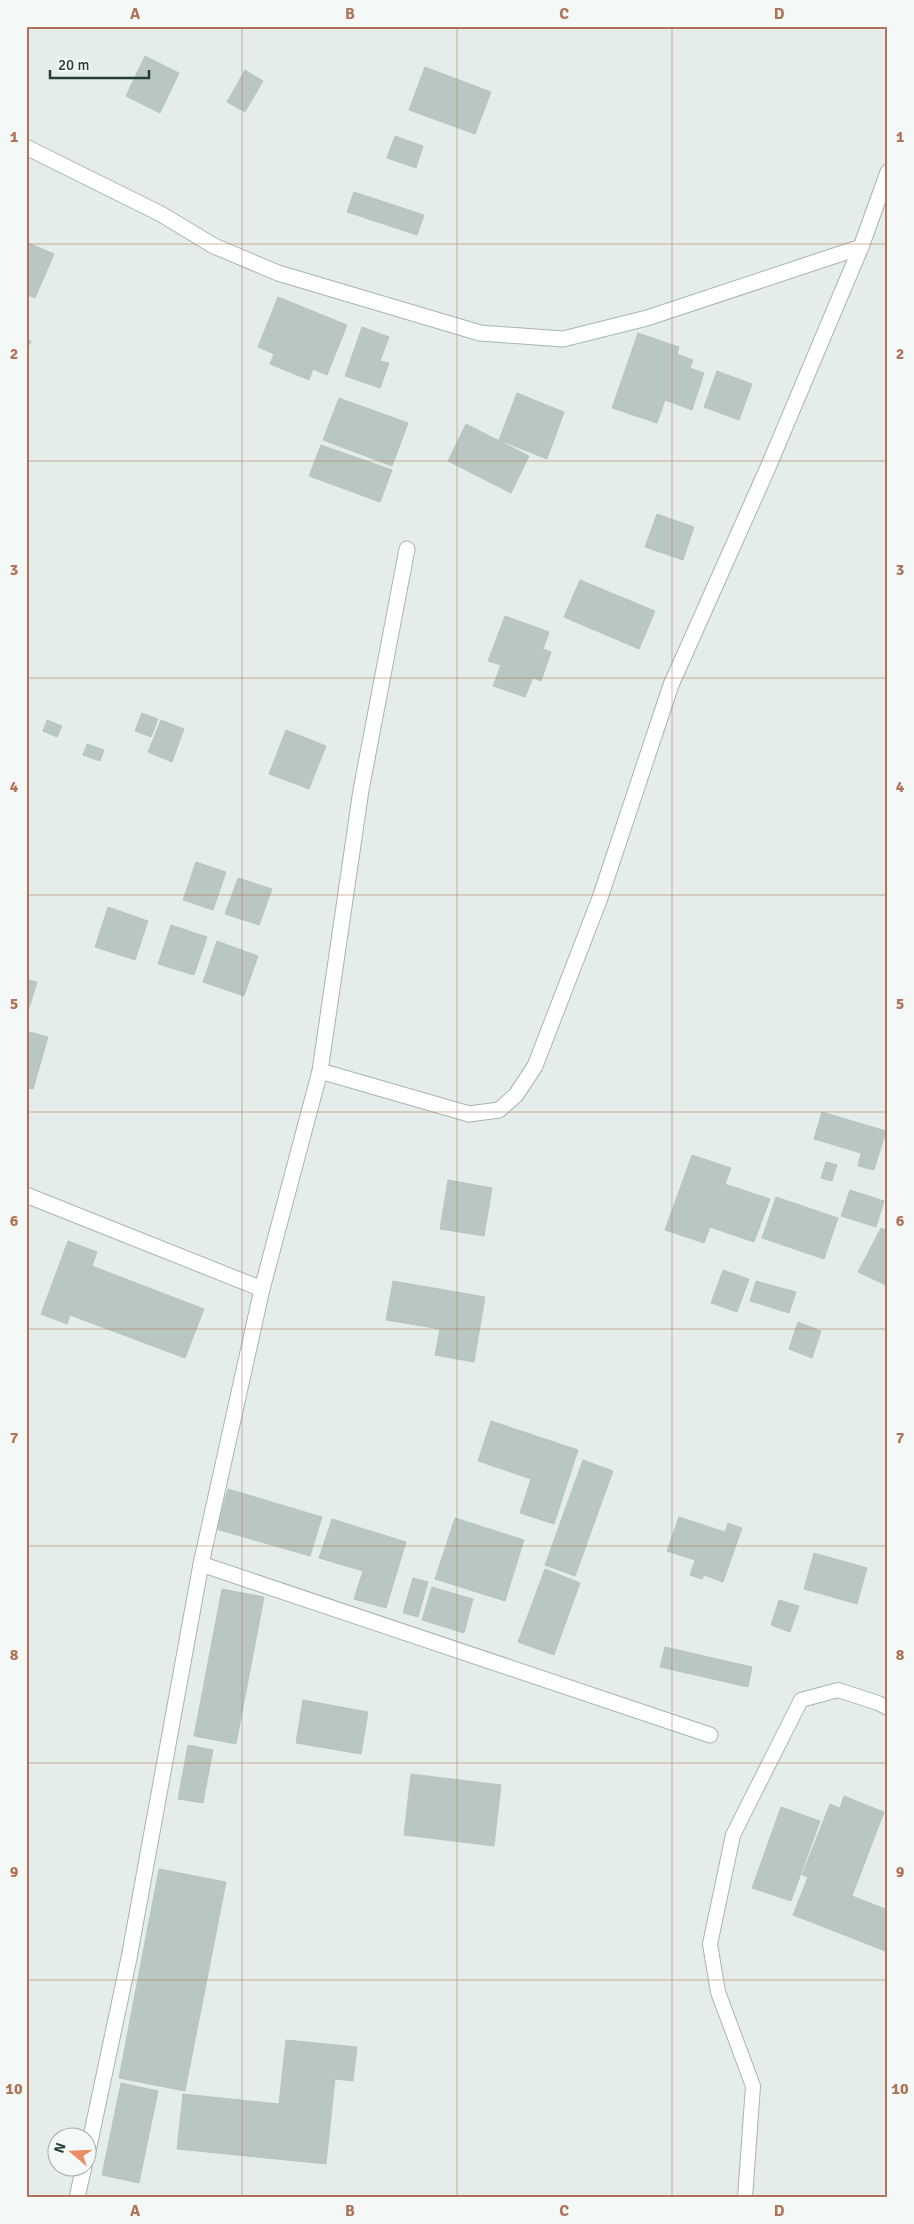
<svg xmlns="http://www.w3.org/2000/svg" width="914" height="2224" font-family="Signika,sans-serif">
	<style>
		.building { fill: #b9c7c2; stroke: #b7c6c0 }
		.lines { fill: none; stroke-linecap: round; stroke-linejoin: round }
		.lane-casing { stroke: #a7b5b0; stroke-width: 16 }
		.street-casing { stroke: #a7b5b0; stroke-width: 17 }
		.lane { stroke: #fff; stroke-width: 14 }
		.street { stroke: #fff; stroke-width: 15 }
		.grid { fill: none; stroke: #af7458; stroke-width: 1; stroke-opacity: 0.55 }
		.neatline { fill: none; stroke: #af7458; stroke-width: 2 }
		.grid-label { font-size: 16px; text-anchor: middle; font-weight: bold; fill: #af7458 }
	</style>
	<rect width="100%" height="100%" fill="#e4ede9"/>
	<g class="building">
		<polygon points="145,56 179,73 160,113 126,96"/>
		<polygon points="425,67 491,92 475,134 409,110"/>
		<polygon points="245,70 263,81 245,112 227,102"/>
		<polygon points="395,136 423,146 416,168 387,158"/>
		<polygon points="354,192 424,215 417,235 347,212"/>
		<polygon points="26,242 54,254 35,298 26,294"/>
		<polygon points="278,297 347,325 327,375 313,369 309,380 270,364 274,354 258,347"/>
		<polygon points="362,327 389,337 380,361 389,363 380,388 345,376"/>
		<polygon points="638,333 679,347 677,354 693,360 690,368 704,373 692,410 665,400 657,423 612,408"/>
		<polygon points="26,339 31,341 26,351"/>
		<polygon points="717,371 752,384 739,420 704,407"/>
		<polygon points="517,393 564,412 547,459 499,440"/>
		<polygon points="339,398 408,423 392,466 323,440"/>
		<polygon points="466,424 529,456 511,493 448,461"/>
		<polygon points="321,445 392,470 380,502 309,476"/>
		<polygon points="657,514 694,527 683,560 645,547"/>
		<polygon points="580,580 655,611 639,649 564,617"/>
		<polygon points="505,616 549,632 543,649 551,652 541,681 533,678 525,697 493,686 501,665 488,661"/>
		<polygon points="142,713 158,719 151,737 135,731"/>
		<polygon points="47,720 62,726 57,737 43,731"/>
		<polygon points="161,720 184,729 172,762 148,752"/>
		<polygon points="286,730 326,746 309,789 269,774"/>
		<polygon points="87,744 104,750 100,761 83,755"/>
		<polygon points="196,862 226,872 213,910 183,900"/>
		<polygon points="238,878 272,889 259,925 225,914"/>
		<polygon points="108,907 148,921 135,960 95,947"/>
		<polygon points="171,925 207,937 194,975 158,964"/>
		<polygon points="217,941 258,956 244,996 203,982"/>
		<polygon points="26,979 37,982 26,1018"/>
		<polygon points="26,1031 48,1037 33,1089 26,1088"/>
		<polygon points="822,1112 886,1131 874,1170 858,1166 861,1153 814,1139"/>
		<polygon points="692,1155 731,1168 725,1184 770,1199 754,1242 710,1227 704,1243 665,1230"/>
		<polygon points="826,1162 837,1165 832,1181 821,1178"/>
		<polygon points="448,1180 492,1188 484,1236 440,1229"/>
		<polygon points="850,1190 884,1201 876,1227 841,1216"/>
		<polygon points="776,1197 838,1218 824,1259 762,1238"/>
		<polygon points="881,1228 888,1231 888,1282 886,1285 858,1272"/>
		<polygon points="68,1241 97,1252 92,1266 204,1309 185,1358 70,1315 67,1324 41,1314"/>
		<polygon points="723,1270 749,1279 737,1312 711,1303"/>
		<polygon points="393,1281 485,1297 474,1362 435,1355 440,1329 386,1320"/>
		<polygon points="756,1281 796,1292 789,1313 750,1301"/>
		<polygon points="798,1322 821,1331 812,1358 789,1349"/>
		<polygon points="491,1421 578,1450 554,1524 520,1513 531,1479 478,1461"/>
		<polygon points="583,1460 613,1471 575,1576 545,1565"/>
		<polygon points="228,1489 322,1517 310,1556 216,1529"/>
		<polygon points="679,1517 725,1532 728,1523 742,1528 723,1582 704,1575 702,1579 690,1575 695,1560 667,1551"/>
		<polygon points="455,1518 524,1540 505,1601 435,1579"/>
		<polygon points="332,1519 406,1542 386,1608 354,1599 363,1571 319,1558"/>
		<polygon points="814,1553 867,1568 857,1604 804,1589"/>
		<polygon points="545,1569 580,1583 554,1655 518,1642"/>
		<polygon points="413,1578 428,1582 418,1617 403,1613"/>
		<polygon points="432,1587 473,1599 464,1633 422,1620"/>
		<polygon points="222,1589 264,1597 236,1744 194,1736"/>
		<polygon points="779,1600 799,1606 790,1632 771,1625"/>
		<polygon points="665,1647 752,1667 748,1687 660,1667"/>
		<polygon points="303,1700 368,1712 361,1754 296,1743"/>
		<polygon points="188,1745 213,1750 203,1803 178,1799"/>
		<polygon points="411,1774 501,1785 494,1846 404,1835"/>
		<polygon points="844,1796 884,1812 852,1896 888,1910 888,1952 793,1915 808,1877 802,1875 830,1804 840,1808"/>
		<polygon points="781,1807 820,1821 791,1901 752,1888"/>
		<polygon points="159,1869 226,1882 185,2091 119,2078"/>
		<polygon points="286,2040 357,2047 353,2081 335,2079 326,2164 177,2149 183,2094 279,2104"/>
		<polygon points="121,2083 158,2091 139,2183 102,2175"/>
	</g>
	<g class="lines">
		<g class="lane-casing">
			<polyline id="lane" points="745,2198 753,2086 718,1992 710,1944 733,1835 801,1700 838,1690 878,1703 888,1708"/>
		</g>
		<g class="street-casing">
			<g id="street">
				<polyline points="26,147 161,214 214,246 278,273 480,333 563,339 647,318 861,247"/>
				<polyline points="320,1071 469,1114 499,1110 516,1095 535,1066 600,898 671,685 769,465 861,247 888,172"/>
				<polyline points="26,1195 262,1289"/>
				<polyline points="201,1564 710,1735"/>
				<polyline points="88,2151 129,1958 201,1564 262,1289 320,1071 361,790 407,549"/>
				<polyline points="77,2198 84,2166"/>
			</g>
		</g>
		<use href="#lane" class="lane"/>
		<use href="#street" class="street"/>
	</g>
	<path class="grid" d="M 242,26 L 242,2198M 457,26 L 457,2198M 672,26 L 672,2198M 26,244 L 888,244M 26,461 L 888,461M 26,678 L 888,678M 26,895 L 888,895M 26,1112 L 888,1112M 26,1329 L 888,1329M 26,1546 L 888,1546M 26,1763 L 888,1763M 26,1980 L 888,1980"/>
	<rect width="914" height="2224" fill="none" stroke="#f4f9f7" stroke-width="55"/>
	<g transform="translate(72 2152) rotate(289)"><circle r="24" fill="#f4f9f7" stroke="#a1aeab"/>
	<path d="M0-4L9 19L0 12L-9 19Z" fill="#ea8c65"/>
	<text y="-8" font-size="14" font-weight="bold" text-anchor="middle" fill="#243d38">N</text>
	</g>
	<path d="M50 70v8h99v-8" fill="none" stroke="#243d38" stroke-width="2.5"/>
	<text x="58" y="70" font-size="15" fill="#243d38" stroke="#f4f9f7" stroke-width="4" paint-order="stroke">20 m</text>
	<rect x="28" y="28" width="858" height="2168" class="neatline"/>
	<g class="grid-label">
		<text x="135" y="19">A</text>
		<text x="350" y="19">B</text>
		<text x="564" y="19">C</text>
		<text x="779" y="19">D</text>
		<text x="14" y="142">1</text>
		<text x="900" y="142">1</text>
		<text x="14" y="359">2</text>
		<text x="900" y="359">2</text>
		<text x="14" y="575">3</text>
		<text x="900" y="575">3</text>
		<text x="14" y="792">4</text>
		<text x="900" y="792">4</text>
		<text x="14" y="1009">5</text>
		<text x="900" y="1009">5</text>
		<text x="14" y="1226">6</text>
		<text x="900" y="1226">6</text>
		<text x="14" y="1443">7</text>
		<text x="900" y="1443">7</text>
		<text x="14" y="1660">8</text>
		<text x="900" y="1660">8</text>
		<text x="14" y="1877">9</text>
		<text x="900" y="1877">9</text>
		<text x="14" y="2094">10</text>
		<text x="900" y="2094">10</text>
		<text x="135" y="2216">A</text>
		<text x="350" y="2216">B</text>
		<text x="564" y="2216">C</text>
		<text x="779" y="2216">D</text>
	</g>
</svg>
